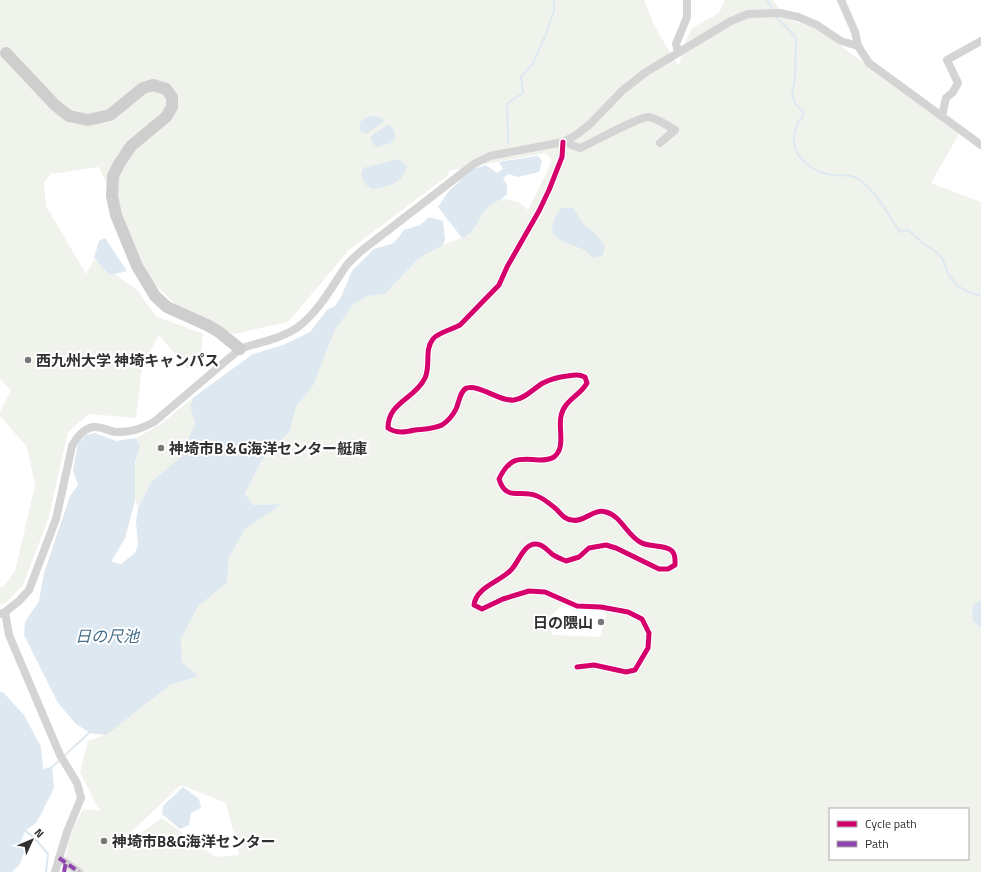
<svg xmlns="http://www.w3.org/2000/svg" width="981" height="872" font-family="'Titillium Web','Noto Sans JP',sans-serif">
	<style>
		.green { fill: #f0f3ec; fill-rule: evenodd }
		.water { fill: #dde8f0 }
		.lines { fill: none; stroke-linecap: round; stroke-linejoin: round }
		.stream { stroke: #dde8f0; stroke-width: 2 }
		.street { stroke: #d4d4d4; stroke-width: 8 }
		.secondary { stroke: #cecece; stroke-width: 12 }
		.quiet { stroke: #8e44ad; stroke-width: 4; stroke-dasharray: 8 4; stroke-linecap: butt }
		.cycleway-casing { stroke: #fff; stroke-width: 8 }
		.cycleway { stroke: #d6006c; stroke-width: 5 }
		.poi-dot { fill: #787878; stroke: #fff; stroke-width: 1.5 }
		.labels { text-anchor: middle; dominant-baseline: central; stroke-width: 4; stroke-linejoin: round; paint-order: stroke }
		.poi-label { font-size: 15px; font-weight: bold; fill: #303030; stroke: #fff; text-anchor: start }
		.water-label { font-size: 16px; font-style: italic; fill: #456e8b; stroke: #fff }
	</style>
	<rect width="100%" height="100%" fill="#fff"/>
	<g class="green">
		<path d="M 0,0 L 644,0 L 655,27 L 677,64 L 679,64 L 684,45 L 692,28 L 719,13 L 725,0 L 773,0 L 787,19 L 818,29 L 959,134 L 931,183 L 981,202 L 981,872 L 60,872 L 65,861 L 71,833 L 83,809 L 100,811 L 80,772 L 88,741 L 106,734 L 170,685 L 199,676 L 182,662 L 181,639 L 198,605 L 227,583 L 229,558 L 245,529 L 281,504 L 253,505 L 245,495 L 261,462 L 290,431 L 296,407 L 313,386 L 335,330 L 353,305 L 367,296 L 385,294 L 419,258 L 443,245 L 469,235 L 475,229 L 479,218 L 487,207 L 493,202 L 503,199 L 519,202 L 528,210 L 552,161 L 546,153 L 448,171 L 449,175 L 349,250 L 288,322 L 234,334 L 177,306 L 151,281 L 99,167 L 51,174 L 44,182 L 46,206 L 86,274 L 94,260 L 136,289 L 156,316 L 203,334 L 200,363 L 188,369 L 159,335 L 142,367 L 136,418 L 89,414 L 68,432 L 48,520 L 23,585 L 7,602 L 0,605 L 0,587 L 4,586 L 15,571 L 35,485 L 27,447 L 0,416 L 0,411 L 11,391 L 0,379 ZM 562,605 L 607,612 L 600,637 L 553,635 L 547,619 ZM 181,785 L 226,803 L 239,855 L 215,857 L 162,818 L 136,836 L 131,832 ZM 830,809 L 968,809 L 968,859 L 830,859 Z"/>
		<path d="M 194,397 L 190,406 L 195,424 L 181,457 L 151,482 L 138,508 C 131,490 134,464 140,446 L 136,438 L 161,424 Z"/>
	</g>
	<g class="water">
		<polygon points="369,116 380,117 385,121 366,134 360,131 360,122"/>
		<polygon points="388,124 394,130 396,137 391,143 377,147 372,143 370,137"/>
		<path d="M 538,156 L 542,161 L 539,172 L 517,177 L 509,174 L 503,178 L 507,185 L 507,194 C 502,201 493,201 487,208 C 475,220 480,231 462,238 L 438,207 L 448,192 L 473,169 L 486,165 L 497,173 L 503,169 L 499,162 Z"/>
		<path d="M 398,159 L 407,166 C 402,185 389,186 372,189 L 365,184 L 361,175 L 363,168 Z"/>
		<path d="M 561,208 L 573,208 L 585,226 L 594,232 L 605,246 L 603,255 L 594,258 C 590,255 585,250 580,248 C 568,243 561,244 552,232 L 554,219 Z"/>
		<polygon points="429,217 443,221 445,240 443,245 419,258 385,294 367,296 353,305 335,330 313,386 296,407 290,431 261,462 245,494 253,505 282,504 245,529 229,558 227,583 198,606 181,639 182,662 199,676 170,685 106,735 90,733 76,724 58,703 24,635 25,622 39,601 44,573 70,496 78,485 73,470 78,444 86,435 95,433 116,441 136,438 140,446 135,463 135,501 125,538 112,560 113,562 121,564 135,553 138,545 136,521 138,508 151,482 181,457 195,424 190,406 194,397 253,354 283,345 310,332 327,310 335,306 341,297 352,271 374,249 394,243 404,230 420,225"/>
		<polygon points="105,238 127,271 110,275 94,258 99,241"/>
		<polygon points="981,599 981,628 973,621 972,607"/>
		<polygon points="0,692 3,692 24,715 41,747 43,769 52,767 54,788 37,822 25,831 21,841 24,852 20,864 12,872 0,872"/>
		<polygon points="183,787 199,799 201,808 191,813 189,825 180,829 162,814 163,806"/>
	</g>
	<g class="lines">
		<g class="stream">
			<polyline points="767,0 774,11"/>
			<path d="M 776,15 L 777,18 L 790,31 L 796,38 L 795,78 L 792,95 L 795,103 L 804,113 C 803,117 800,119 798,123 C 796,127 794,133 794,138 C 793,159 814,172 832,175 C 843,176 852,173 861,181 C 878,194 888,214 900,232 L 908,230 L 924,244 L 935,251 L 942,258 L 949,275 L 958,286 L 968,292 L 981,296"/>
			<polyline points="508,144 507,104 523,93 521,77 532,65 546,34 554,11 554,0"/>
			<polyline points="64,756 90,732"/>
			<polyline points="51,768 61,759"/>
			<polyline points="25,830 36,840 48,854 46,872"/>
		</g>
		<g class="street">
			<polyline points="841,0 855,32 858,46 869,63 981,145"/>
			<polyline points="678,52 676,44 687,17 687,0"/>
			<polyline points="942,116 946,98 953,92 958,83 947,60 981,41"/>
			<path d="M 563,142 L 562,157 L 549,190 L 539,211 L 507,267 L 499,285 L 460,325 C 453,329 437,333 433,339 C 424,350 431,365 425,378 C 415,399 388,402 388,428 C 397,434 406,432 415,430 C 424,429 434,429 442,425 C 448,421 453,415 456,409 C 459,403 460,390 467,388 C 479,384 500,402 514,400 C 525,399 534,388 543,383 C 551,379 558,377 567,376 C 574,375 578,374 585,377 L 587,383 C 580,396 564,400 561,416 C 558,428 566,448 554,457 C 549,460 544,460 539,460 C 517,458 509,458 499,479 C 506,502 521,489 537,496 C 543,498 550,504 555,508 C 561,513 563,519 572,520 C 584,523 593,508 606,512 C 621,516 627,535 640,542 C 650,548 665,544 672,551 C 676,555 675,560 675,565 L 668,569 L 659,569 L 616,548 L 606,545 L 589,548 L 579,557 L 566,561 C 561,559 556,557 552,554 C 547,550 543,544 536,544 C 523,544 519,562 511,570 C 500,582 476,587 474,605 L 482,609 L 503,599 L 529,591 L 545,592 L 577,606 L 601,607 L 628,612 L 642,619 L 649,633 L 648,648 L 635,670 L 626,672 L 594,665 L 577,667"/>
			<path d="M 563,142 L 580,148 C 592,143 640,116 649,117 C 658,119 667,125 675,130 L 660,143"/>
			<polyline points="5,612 9,635 60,755 77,783 81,798 67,832 55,872"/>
			<path d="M 0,614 L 5,612 L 19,601 L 29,590 L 56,519 L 72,446 C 77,437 84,427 95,427 C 102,427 109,431 116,432 C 133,432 140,429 154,422 L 240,349 C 259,342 281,339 298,327 C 318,312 330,290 344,269 C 348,262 355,257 361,251 L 474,164 L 490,156 L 563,142 L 576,135 L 589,125 L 623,90 L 646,72 L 731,21 L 748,14 L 780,13 L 798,17 L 817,25 L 841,41 L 858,46"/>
			<polyline points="59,858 79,872"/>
		</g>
		<polyline class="secondary" points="6,53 55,105 69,116 88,120 110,115 143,88 153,85 166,89 172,97 172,107 166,117 131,146 119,164 113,176 112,196 116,215 137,266 155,296 167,307 207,325 219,332 240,349"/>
		<g class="quiet">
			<polyline points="59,858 79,872"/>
			<polyline points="64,872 66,862"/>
		</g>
		<g class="cycleway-casing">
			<path id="cycleway" d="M 563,142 L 562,157 L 549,190 L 539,211 L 507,267 L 499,285 L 460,325 C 453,329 437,333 433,339 C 424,350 431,365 425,378 C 415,399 388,402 388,428 C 397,434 406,432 415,430 C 424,429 434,429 442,425 C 448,421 453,415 456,409 C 459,403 460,390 467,388 C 479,384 500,402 514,400 C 525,399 534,388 543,383 C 551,379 558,377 567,376 C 574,375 578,374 585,377 L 587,383 C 580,396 564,400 561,416 C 558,428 566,448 554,457 C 549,460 544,460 539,460 C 517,458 509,458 499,479 C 506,502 521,489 537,496 C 543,498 550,504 555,508 C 561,513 563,519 572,520 C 584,523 593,508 606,512 C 621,516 627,535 640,542 C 650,548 665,544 672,551 C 676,555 675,560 675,565 L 668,569 L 659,569 L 616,548 L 606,545 L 589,548 L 579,557 L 566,561 C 561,559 556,557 552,554 C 547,550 543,544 536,544 C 523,544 519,562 511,570 C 500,582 476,587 474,605 L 482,609 L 503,599 L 529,591 L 545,592 L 577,606 L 601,607 L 628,612 L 642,619 L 649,633 L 648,648 L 635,670 L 626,672 L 594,665 L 577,667"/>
		</g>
		<use href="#cycleway" class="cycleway"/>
	</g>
	<g class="poi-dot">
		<circle cx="28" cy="360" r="4"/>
		<circle cx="161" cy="448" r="4"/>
		<circle cx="601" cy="622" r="4"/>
		<circle cx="104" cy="841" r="4"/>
	</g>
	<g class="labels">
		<g class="poi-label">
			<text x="36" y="360">西九州大学 神埼キャンパス</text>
			<text x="169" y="448">神埼市B＆G海洋センター艇庫</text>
			<text x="593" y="622" text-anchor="end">日の隈山</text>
			<text x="112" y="841">神埼市B&amp;G海洋センター</text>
		</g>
		<g class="water-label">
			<text x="107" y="636">日の尺池</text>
		</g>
	</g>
	<rect x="829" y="808" width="140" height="52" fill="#ffffff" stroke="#acacac"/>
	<rect x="837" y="821" width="20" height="6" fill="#d6006c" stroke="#acacac"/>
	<text x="865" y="828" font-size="12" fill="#303030">Cycle path</text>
	<rect x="837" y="841" width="20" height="6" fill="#8e44ad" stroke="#acacac"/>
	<text x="865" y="848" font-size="12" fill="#303030">Path</text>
	<g transform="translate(32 840) rotate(46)" stroke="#ffffff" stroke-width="3" paint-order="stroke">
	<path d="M0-3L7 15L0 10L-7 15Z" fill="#303030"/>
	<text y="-6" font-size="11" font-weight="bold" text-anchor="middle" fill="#303030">N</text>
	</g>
</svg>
